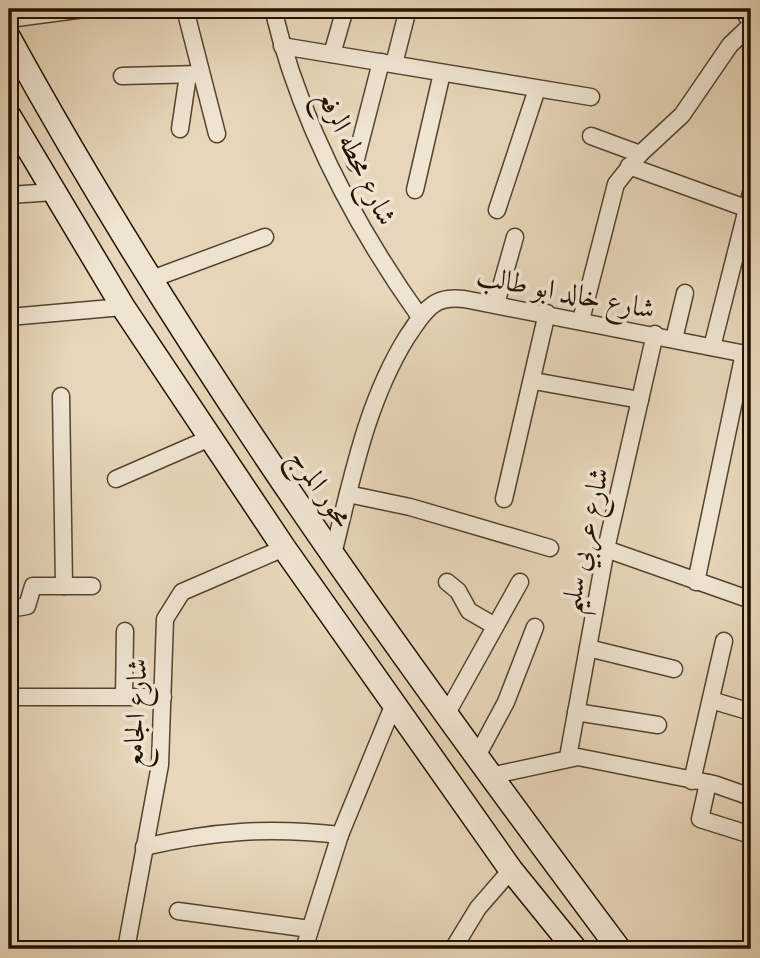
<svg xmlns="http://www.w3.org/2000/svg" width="760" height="958" font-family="'Gentium Book Plus',Amiri,serif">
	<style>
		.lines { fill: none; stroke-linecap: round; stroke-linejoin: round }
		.street-casing { stroke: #54432e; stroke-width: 19 }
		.secondary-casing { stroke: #231200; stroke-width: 26 }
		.street { stroke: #efe4d2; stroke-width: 16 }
		.secondary { stroke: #efe4d2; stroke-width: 23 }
		.labels { text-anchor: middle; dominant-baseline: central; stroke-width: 7; stroke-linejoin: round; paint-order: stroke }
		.street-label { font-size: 28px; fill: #231200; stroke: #efe4d2 }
	</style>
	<rect width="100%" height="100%" fill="#e7d6b9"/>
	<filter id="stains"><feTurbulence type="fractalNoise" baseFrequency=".00286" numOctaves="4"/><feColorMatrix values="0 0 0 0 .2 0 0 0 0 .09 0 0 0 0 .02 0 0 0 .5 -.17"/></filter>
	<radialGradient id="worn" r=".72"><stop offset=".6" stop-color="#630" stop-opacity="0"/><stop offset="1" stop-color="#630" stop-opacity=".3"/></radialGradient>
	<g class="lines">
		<g class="street-casing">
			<g id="street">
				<polyline points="185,9 217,134"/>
				<path d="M 273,9 C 300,122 353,223 420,317"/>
				<polyline points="742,9 751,22"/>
				<polyline points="9,19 84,9"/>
				<polyline points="282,46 591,97"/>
				<polyline points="332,54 345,9"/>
				<polyline points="394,64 408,9"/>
				<polyline points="122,76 200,74"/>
				<polyline points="180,129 188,75"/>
				<polyline points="591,136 640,154"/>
				<polyline points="355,163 381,62"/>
				<polyline points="629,166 751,210"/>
				<polyline points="415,190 442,73"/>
				<polyline points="9,195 54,192"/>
				<polyline points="497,210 537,89"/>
				<polyline points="149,280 265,237"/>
				<polyline points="496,304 515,237"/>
				<polyline points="9,317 123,307"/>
				<polyline points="581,320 616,184 640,154 682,115 730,45 751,25"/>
				<polyline points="674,339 685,293"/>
				<polyline points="712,347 751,193"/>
				<polyline points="534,381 640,400"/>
				<polyline points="61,396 64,586"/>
				<polyline points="116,479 210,438"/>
				<polyline points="348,494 410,507 550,548"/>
				<polyline points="504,499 547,313"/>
				<polyline points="606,549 751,600"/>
				<path d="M 333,554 C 352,479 366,403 407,337 C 415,326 422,312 434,304 C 443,298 453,298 464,299 L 751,355"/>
				<polyline points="447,582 458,591 469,611 495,626"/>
				<polyline points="696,582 744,353"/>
				<polyline points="9,609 27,606 33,586 92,586"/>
				<polyline points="588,648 674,669"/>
				<polyline points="124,696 125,631"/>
				<polyline points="9,697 163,697"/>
				<polyline points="711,700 751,712"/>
				<polyline points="576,712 658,725"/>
				<polyline points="446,715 520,582"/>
				<polyline points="568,757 606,549 655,334"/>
				<polyline points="476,758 506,702 535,627"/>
				<polyline points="490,776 578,757 714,784 751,797"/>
				<polyline points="692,781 724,641"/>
				<polyline points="708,783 700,819 751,835"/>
				<path d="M 144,847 C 213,831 269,827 340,835"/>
				<polyline points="178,911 310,929"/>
				<polyline points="126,949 160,765 165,619 182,592 284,548"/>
				<polyline points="304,949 340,835 393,706"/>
				<polyline points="453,949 478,908 511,870"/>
			</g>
		</g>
		<g class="secondary-casing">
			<g id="secondary">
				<path d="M 9,38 C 185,359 400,656 619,949"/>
				<polyline points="9,116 123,307 284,548 511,870 575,949"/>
			</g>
		</g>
		<use href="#street" class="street"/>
		<use href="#secondary" class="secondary"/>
	</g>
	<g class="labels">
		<g class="street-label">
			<text transform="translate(358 157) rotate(64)">شارع محطه الرفع</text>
			<text transform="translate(566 291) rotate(11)">شارع خالد ابو طالب</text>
			<text transform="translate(322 487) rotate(55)">محور المرج</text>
			<text transform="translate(583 540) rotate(-78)">شارع عربي سليم</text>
			<text transform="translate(134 713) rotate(-88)">شارع الجامع</text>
		</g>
	</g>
	<rect width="760" height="958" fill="none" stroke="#e7d6b9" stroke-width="35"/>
	<rect x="10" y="10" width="739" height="937" fill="none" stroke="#231200" stroke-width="3.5"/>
	<rect x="18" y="18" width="725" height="923" fill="none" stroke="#231200" stroke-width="2"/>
	<rect width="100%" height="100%" filter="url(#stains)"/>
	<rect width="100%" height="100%" fill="url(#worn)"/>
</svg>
